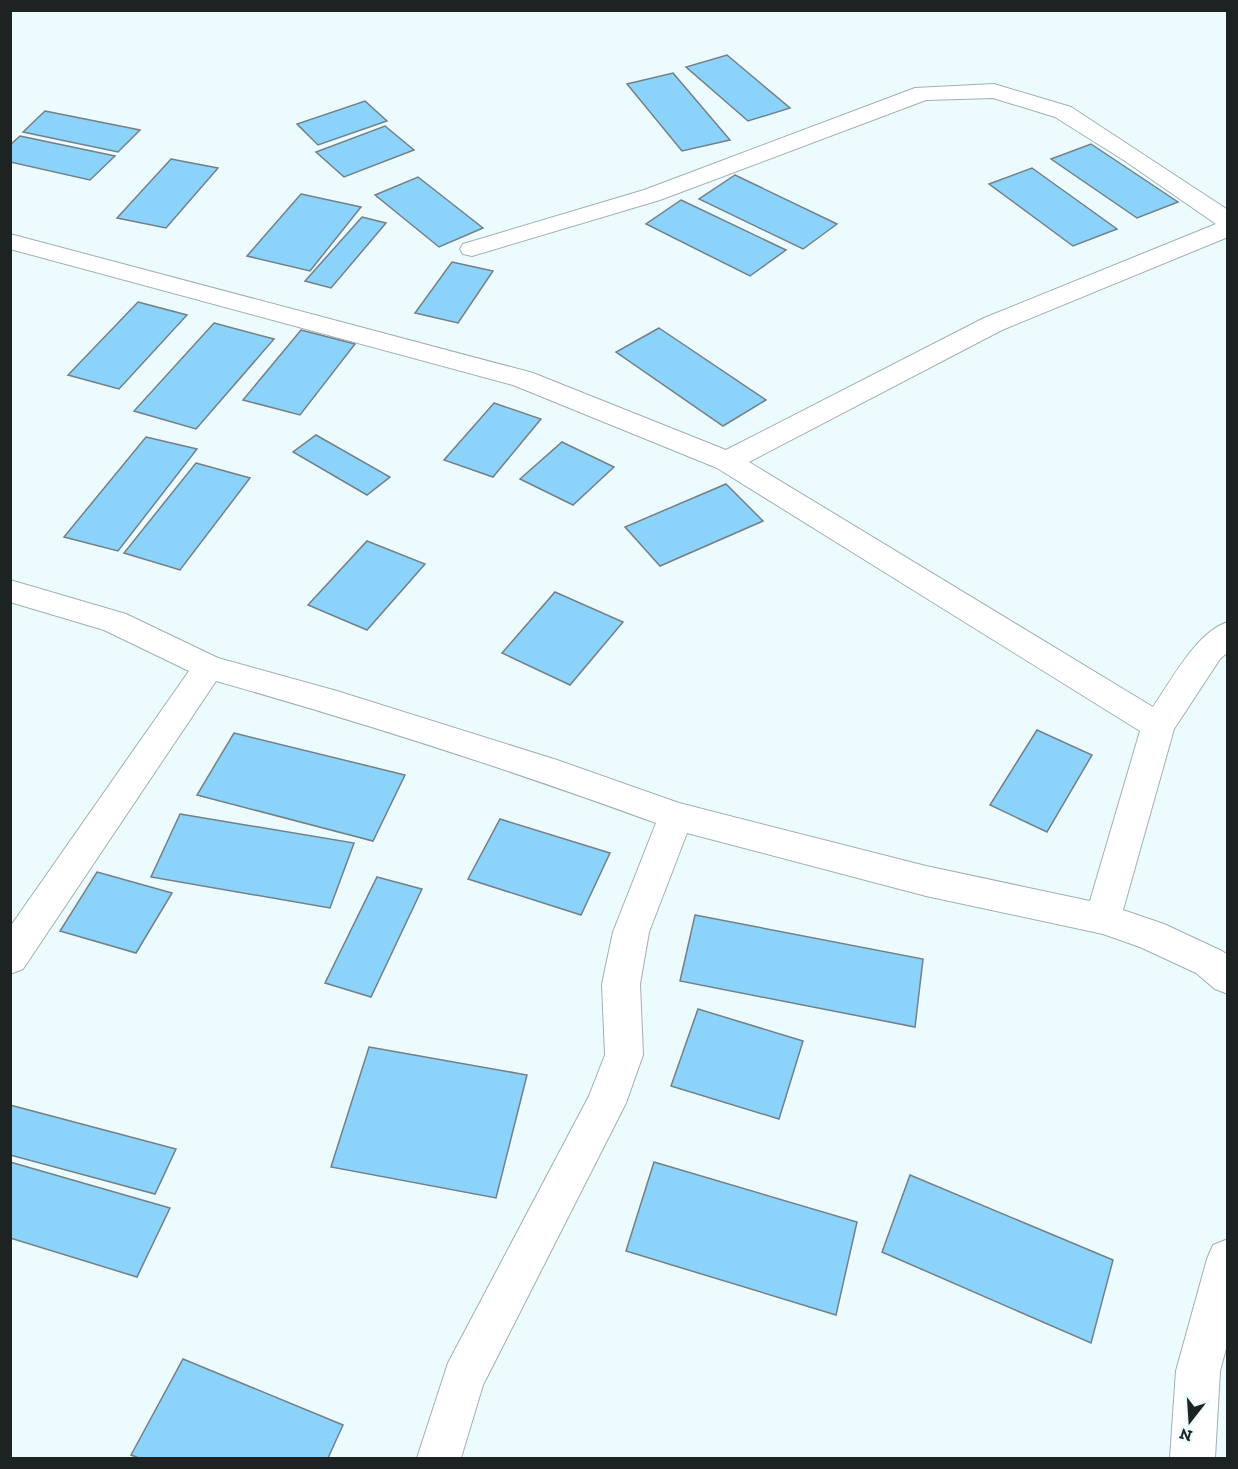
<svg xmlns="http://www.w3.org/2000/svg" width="1238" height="1469" font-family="'Zilla Slab',serif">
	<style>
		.building { fill: #8cd3fb; stroke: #747f86; stroke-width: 1.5 }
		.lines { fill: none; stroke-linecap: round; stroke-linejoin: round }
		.street-casing { stroke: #a1afb2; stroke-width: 2 }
		.street { fill: #fff; fill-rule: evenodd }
	</style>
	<rect width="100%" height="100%" fill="#ecfcfe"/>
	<g class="building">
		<polygon points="727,55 790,108 748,121 686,67"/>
		<polygon points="673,73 730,140 682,151 627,84"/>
		<polygon points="365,101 387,121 318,145 297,124"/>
		<polygon points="45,111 140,130 118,152 23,132"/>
		<polygon points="385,126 414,150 344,177 316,152"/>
		<polygon points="20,136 115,156 90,180 10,162 10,145"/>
		<polygon points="1091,144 1178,202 1137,218 1051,159"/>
		<polygon points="171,159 218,168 166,228 117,218"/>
		<polygon points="1032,168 1117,229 1073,246 989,184"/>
		<polygon points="735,175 837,224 803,249 699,199"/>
		<polygon points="418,177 483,228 439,247 375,195"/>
		<polygon points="301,194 361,207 310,271 247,256"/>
		<polygon points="681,200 786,250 750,276 646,224"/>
		<polygon points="362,217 386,223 331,288 305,281"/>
		<polygon points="452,262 493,271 458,323 415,313"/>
		<polygon points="138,302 187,315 119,389 68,375"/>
		<polygon points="214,323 274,339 196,429 134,411"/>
		<polygon points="659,328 766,400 723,426 616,352"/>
		<polygon points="301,330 355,344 300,415 243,400"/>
		<polygon points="494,403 541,419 493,477 444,460"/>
		<polygon points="316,435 390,477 367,495 293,452"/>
		<polygon points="146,437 197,449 118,551 64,537"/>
		<polygon points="562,442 614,467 573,505 520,479"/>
		<polygon points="196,463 250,478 180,570 124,553"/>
		<polygon points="726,484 763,521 660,566 625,527"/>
		<polygon points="367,541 425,564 367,630 308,605"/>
		<polygon points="555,592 623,622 570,685 502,653"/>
		<polygon points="1037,730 1092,755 1047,832 990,805"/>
		<polygon points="234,733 405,775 373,841 197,795"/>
		<polygon points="180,814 354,843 330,908 151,877"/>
		<polygon points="500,819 610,853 581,915 468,879"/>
		<polygon points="97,872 172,893 136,953 60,931"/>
		<polygon points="377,877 422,889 371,997 325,983"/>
		<polygon points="695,915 923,959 915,1027 680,981"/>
		<polygon points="698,1009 803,1041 779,1119 671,1086"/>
		<polygon points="369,1047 527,1075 496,1198 331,1167"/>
		<polygon points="10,1105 176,1149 155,1194 10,1155"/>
		<polygon points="10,1162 170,1208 137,1277 10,1238"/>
		<polygon points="654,1162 857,1222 836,1315 626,1251"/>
		<polygon points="910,1175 1113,1260 1091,1343 882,1252"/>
		<polygon points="183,1359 343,1425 328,1458 139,1458 131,1455"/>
	</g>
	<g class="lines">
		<g class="street-casing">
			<g id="street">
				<path d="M 994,84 L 1071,107 L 1228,210 L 1228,237 L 1002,330 L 749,462 L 1153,707 C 1171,681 1197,631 1228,622 L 1228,652 L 1220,659 L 1174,729 L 1123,910 L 1164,924 L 1222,951 L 1228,955 L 1228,994 L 1215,989 L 1196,973 L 1140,947 L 1103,934 L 926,896 L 687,833 L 649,932 L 640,984 L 643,1055 L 626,1103 L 483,1385 L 461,1458 L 417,1458 L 448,1363 L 589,1096 L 605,1055 L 602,984 L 613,932 L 656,823 C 511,770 365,723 216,681 L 23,969 L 10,974 L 10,927 L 189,671 L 104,630 L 10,602 L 10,580 L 126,614 L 218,658 L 337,691 L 557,760 L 679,803 L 926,866 L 1090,901 L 1140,731 L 717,468 L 513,385 L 10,249 L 10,234 L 533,373 L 726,450 L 984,318 L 1216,224 L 1125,161 L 1055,117 L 993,98 L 926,100 L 660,200 L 472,256 L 463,254 L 460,249 L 463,244 L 644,190 L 915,88 Z"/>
				<polygon points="1228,1239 1228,1341 1220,1371 1215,1458 1170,1458 1176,1371 1207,1259 1213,1245"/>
			</g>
		</g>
		<use href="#street" class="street"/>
	</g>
	<rect width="1238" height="1469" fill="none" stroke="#1d2223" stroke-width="24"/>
	<g transform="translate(1190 1421) rotate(197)" stroke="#ecfcfe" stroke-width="4.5" paint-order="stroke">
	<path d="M0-4.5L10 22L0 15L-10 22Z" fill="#1d2223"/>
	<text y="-9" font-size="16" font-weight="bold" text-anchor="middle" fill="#1d2223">N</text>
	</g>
</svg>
